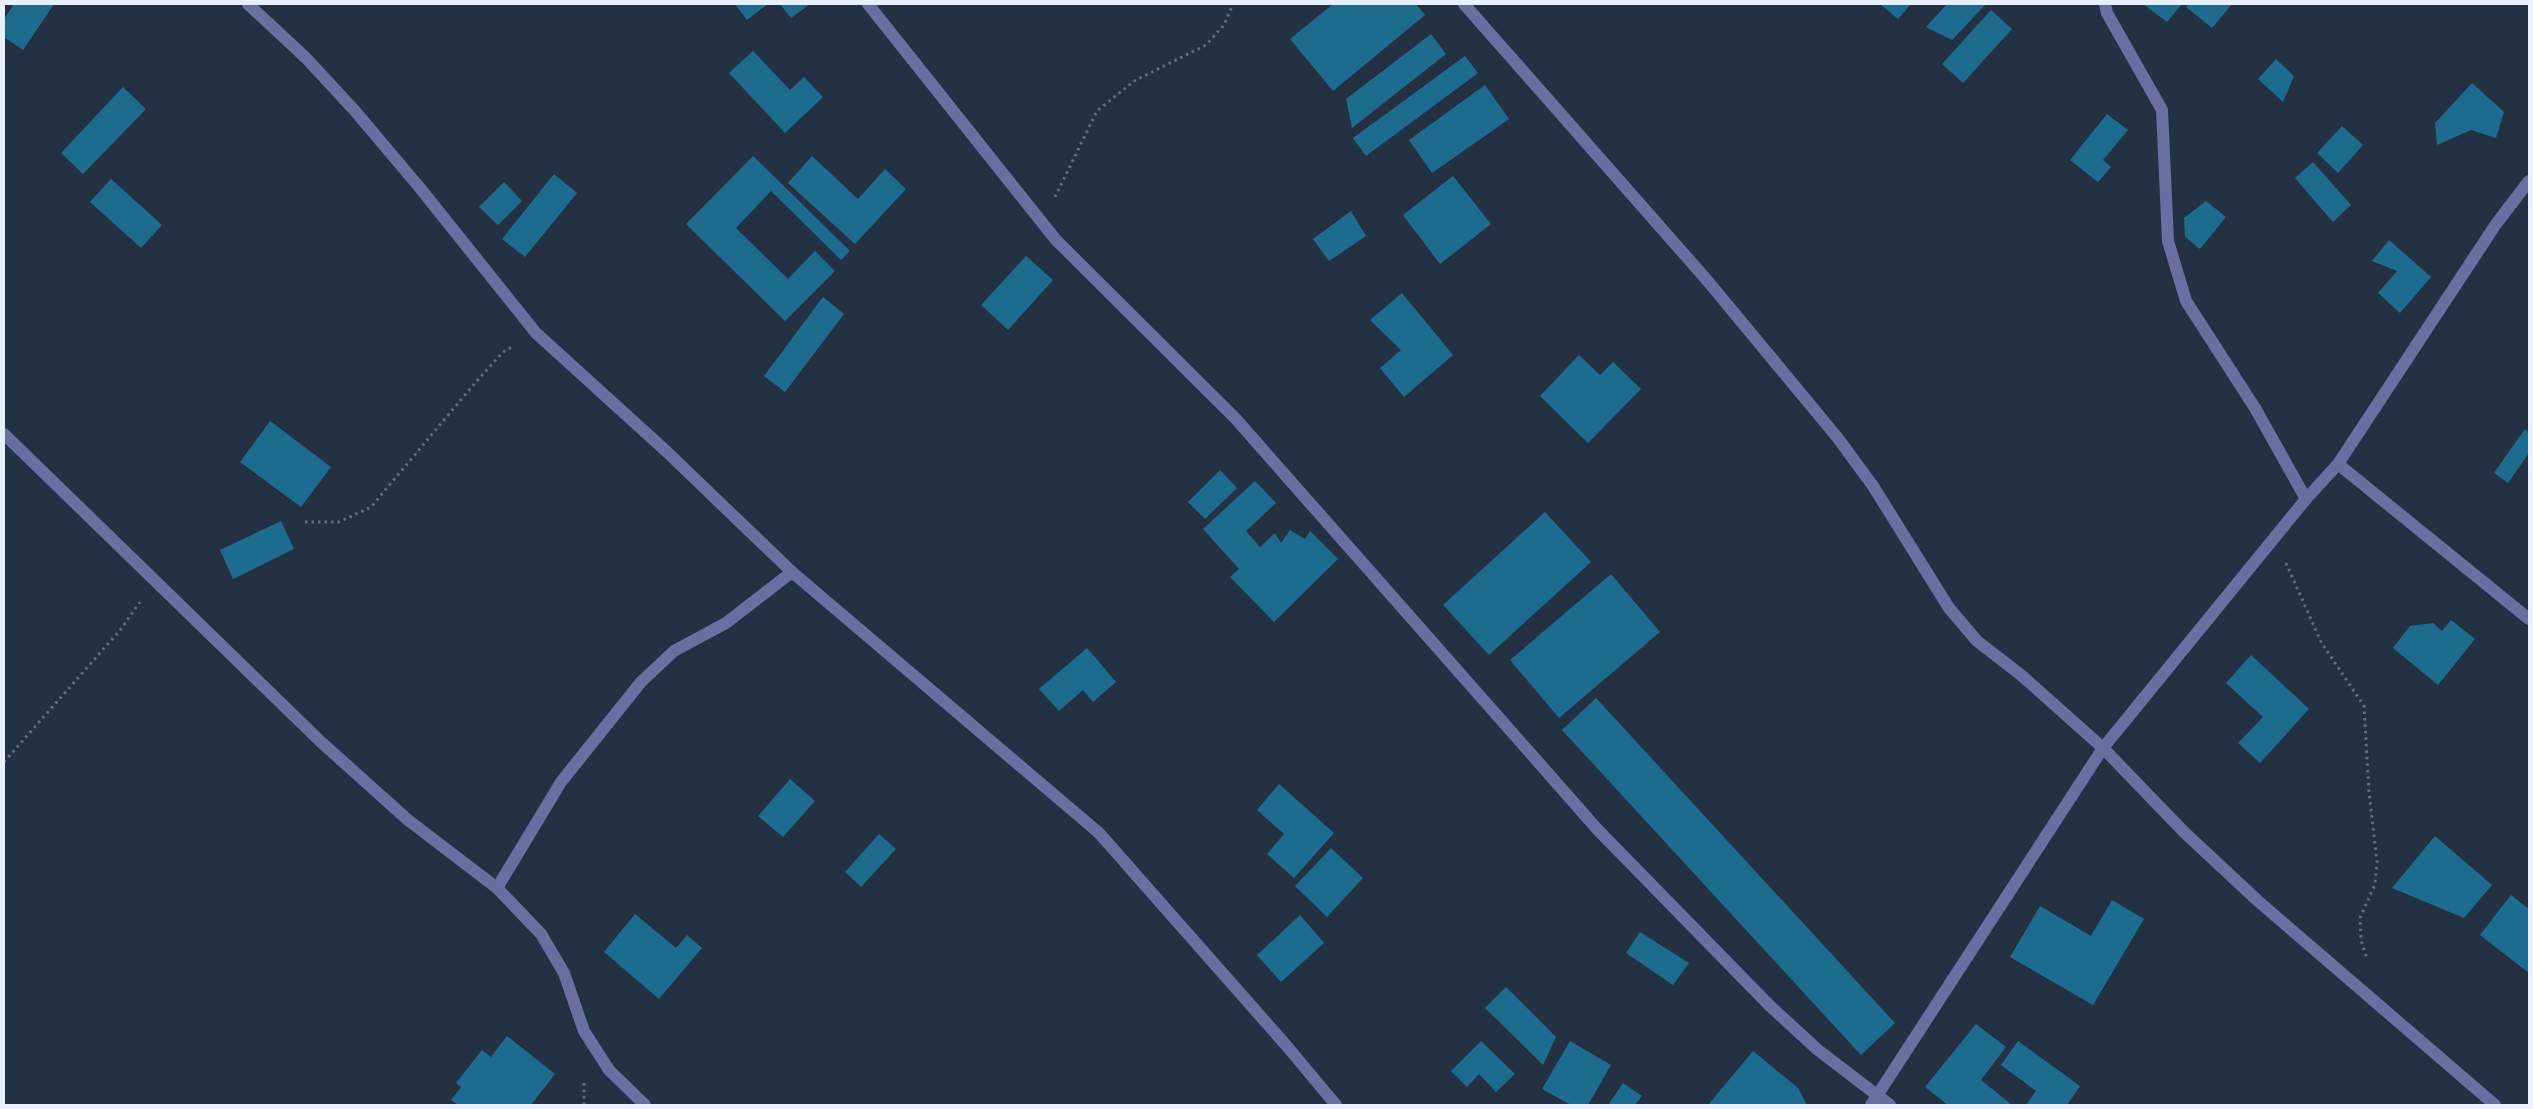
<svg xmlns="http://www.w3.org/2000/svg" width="2533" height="1109" font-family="Signika,sans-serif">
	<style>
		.building { fill: #1d6c8f }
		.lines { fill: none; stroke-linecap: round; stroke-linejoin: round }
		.path { stroke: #616c7d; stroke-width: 3; stroke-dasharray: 2.5 4; stroke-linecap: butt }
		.minor { stroke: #6b6ea0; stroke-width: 12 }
	</style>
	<rect width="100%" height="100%" fill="#243143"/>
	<g class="building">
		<polygon points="14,4 54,4 23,50 4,37 4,19"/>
		<polygon points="735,4 768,4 747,20"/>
		<polygon points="780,4 810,4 791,18"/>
		<polygon points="1333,4 1416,4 1425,15 1333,91 1290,39"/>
		<polygon points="1880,4 1911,4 1898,19"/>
		<polygon points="1947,4 1986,4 1952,40 1926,27"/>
		<polygon points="2143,4 2182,4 2167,22"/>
		<polygon points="2189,4 2232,4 2212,28 2186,7"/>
		<polygon points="1991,10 2012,29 1963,83 1942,64"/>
		<polygon points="1431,34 1446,54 1352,128 1346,99"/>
		<polygon points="753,51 790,90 804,77 823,97 785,133 729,73"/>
		<polygon points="1465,56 1478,73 1366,156 1353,138"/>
		<polygon points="2276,59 2294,76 2283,102 2258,79"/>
		<polygon points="2472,83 2504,112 2496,138 2471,130 2437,145 2435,123"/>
		<polygon points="1485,85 1509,119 1432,173 1409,140"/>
		<polygon points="123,87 146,109 83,174 61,153"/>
		<polygon points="2107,114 2128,130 2103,160 2111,167 2098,182 2070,160"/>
		<polygon points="2342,126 2363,145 2338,173 2317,153"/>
		<polygon points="753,156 850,251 841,260 771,191 736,228 788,279 815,251 835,271 785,321 686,224"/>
		<polygon points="812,156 858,199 885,169 906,189 855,244 788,183"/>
		<polygon points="2313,162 2351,205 2333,222 2295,178"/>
		<polygon points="554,174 577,193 525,257 502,239"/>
		<polygon points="1453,176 1491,224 1440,264 1403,215"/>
		<polygon points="111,179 162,225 141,248 90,202"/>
		<polygon points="504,182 522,201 498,225 479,207"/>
		<polygon points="2206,201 2226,217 2200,249 2185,237 2184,218"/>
		<polygon points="1351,211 1366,236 1329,261 1313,239"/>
		<polygon points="2389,240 2431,277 2400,313 2378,293 2397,271 2372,261"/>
		<polygon points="1026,256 1053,280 1008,330 981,305"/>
		<polygon points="1402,293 1453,355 1404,397 1380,368 1401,350 1370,320"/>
		<polygon points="823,297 844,314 785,392 764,376"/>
		<polygon points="1579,355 1600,375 1613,362 1641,389 1588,443 1540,396"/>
		<polygon points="270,421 331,467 301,507 240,462"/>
		<polygon points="2525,429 2529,433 2529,453 2508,483 2494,473"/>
		<polygon points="1220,470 1237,488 1205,519 1188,502"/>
		<polygon points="1255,481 1276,503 1246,531 1260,547 1275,533 1281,543 1290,530 1305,539 1310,531 1338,559 1274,622 1230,577 1239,569 1203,529"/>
		<polygon points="1545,512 1591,562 1489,655 1443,605"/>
		<polygon points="281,521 294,549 233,579 220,550"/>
		<polygon points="1611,574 1660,632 1559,718 1510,660"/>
		<polygon points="2451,620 2475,639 2438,685 2393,648 2410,626 2433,623 2442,631"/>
		<polygon points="1087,648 1116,682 1093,702 1083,690 1059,711 1039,689"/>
		<polygon points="2251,655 2309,709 2260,763 2238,743 2263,717 2226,683"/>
		<polygon points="1596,698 1895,1023 1861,1055 1562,730"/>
		<polygon points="790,779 815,801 783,837 758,816"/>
		<polygon points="1279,784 1334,833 1294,878 1267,854 1284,834 1257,810"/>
		<polygon points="879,834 896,849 861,887 845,872"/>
		<polygon points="2435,836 2492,885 2464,918 2392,888"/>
		<polygon points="1331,848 1363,878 1327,917 1295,886"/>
		<polygon points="2511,895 2529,909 2529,973 2480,935"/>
		<polygon points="2112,900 2144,919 2093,1005 2010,957 2040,906 2091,936"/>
		<polygon points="635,914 676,948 687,935 702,948 659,999 604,952"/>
		<polygon points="1300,915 1324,943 1281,982 1257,955"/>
		<polygon points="1640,932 1689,963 1673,985 1626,953"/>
		<polygon points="1506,987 1556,1037 1543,1065 1485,1008"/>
		<polygon points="1976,1024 2006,1047 1981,1080 2012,1105 1948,1105 1925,1087"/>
		<polygon points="507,1036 555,1074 531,1105 458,1105 451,1100 461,1087 456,1083 482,1050 491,1057"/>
		<polygon points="1481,1041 1515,1074 1496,1092 1479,1074 1467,1087 1451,1071"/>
		<polygon points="1570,1041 1611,1065 1588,1105 1571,1105 1542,1089"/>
		<polygon points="2018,1041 2080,1086 2067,1105 2026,1105 2036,1091 2001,1065"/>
		<polygon points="1753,1051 1798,1088 1807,1105 1708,1105"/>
		<polygon points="1623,1083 1642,1096 1635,1105 1608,1105"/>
	</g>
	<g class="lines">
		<g class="path">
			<polyline points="1055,197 1097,111 1134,81 1206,45 1224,25 1233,4"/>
			<polyline points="305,522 339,522 371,507 475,383 503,352 514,346"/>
			<polyline points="2286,563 2321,642 2364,706 2369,792 2377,862 2375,884 2360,918 2361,940 2367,959"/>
			<polyline points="4,762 121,629 140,602"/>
			<polyline points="584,1105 584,1082"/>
		</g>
		<g class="minor">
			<polyline points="248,4 306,58 355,111 420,188 536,333 666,451 792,572 1099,833 1285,1044 1336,1105"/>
			<polyline points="868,4 1056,240 1235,418 1598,830 1770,1006 1818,1050 1890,1105"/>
			<polyline points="1464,4 1706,279 1837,437 1873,486 1949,608 1977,641 2021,675 2103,748 2184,832 2258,901 2495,1105"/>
			<polyline points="2105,4 2107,13 2162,110 2168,241 2186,301 2255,408 2306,499"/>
			<polyline points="4,434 321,742 408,820 497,888 541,934 564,973 584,1031 609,1070 645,1105"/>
			<polyline points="2338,464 2529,619"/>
			<polyline points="497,888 561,782 641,682 674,651 726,623 792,572"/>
			<polyline points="1871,1105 2103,748 2306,499 2338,464 2496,224 2529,181"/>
		</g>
	</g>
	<rect width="2533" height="1109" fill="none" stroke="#e7f0fc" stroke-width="10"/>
</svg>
